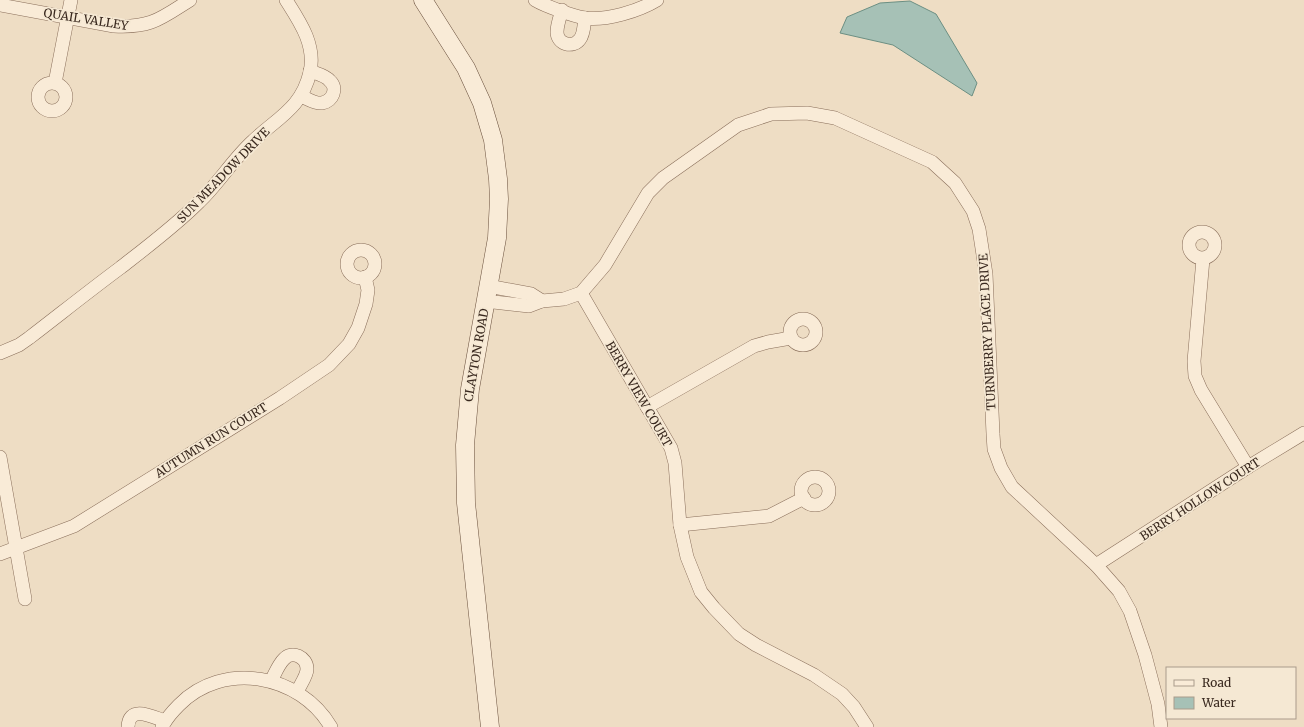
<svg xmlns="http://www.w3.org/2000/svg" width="1304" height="727" font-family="Merriweather,serif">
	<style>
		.water { fill: #a6c1b6; stroke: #6c8f83 }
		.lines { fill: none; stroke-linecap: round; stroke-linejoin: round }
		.street-casing { stroke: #896e5a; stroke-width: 14 }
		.secondary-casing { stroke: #6a503d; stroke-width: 19 }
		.street { stroke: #f9ebd7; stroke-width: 13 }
		.secondary { stroke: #f9ebd7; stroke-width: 18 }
		.labels { text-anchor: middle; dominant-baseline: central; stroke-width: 3.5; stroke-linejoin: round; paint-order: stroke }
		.street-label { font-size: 12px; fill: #39281e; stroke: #f5e8d3 }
	</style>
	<rect width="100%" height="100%" fill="#eeddc4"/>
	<polygon class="water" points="910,1 936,14 977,83 972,96 893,45 840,33 847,17 880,3"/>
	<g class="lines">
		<g class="street-casing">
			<g id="street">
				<path d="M 535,0 C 545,6 573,16 585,18 C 606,21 639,11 657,0"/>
				<path d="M 0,5 L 114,26 C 151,28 160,19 190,0"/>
				<path d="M 562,10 C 560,17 557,25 557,32 C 557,44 573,49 580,39 C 584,34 584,24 585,18"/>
				<polyline points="55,83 71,0"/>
				<circle cx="52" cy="97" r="14"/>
				<path d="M 301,96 C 308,99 315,104 322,103 C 333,101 338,88 330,81 C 325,75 317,74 310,71"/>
				<circle cx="1202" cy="245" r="13"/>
				<circle cx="361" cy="264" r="14"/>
				<polyline points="1203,259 1194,361 1195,376 1201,390 1248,467"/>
				<polyline points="488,286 531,294 542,301"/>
				<polyline points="581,293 671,448 675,463 680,525 687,557 701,592 714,608 739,634 756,645 814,675 842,694 854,707 867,727"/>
				<polyline points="485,301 529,306 542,301 564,299 581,293 605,265 648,193 663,178 738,125 771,114 807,113 835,118 932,162 955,183 973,211 979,229 986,274 993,434 994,449 1001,468 1012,487 1096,565 1119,591 1130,611 1145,655 1158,704 1161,727"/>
				<circle cx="803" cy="332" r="13"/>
				<path d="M 0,353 L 19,345 L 29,338 C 59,315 89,291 120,268 C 147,247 175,226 199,202 C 219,183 233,159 253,141 C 277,118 302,108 310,72 C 316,45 300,22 286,0"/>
				<polyline points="647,407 754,346 768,342 791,338"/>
				<polyline points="0,457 25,599"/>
				<circle cx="815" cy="491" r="14"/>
				<polyline points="680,525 769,516 804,498"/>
				<polyline points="0,554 74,526 280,398 329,365 349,344 358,328 366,304 368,290 365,277"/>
				<polyline points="1096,565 1248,467 1304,433"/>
				<path d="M 271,681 C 275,674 278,665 284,659 C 292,650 307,657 307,669 C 307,676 300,685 297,692"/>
				<path d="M 128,727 C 129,704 153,717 165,721"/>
				<path d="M 162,727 C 166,719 172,712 179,705 C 223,660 300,674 331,727"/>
			</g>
		</g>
		<g class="secondary-casing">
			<polyline id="secondary" points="423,0 466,68 482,103 493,140 498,179 499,199 497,238 470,389 465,445 466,503 490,727"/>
		</g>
		<use href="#street" class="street"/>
		<use href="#secondary" class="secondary"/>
	</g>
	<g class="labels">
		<g class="street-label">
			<text transform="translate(86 19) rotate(9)">QUAIL VALLEY</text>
			<text transform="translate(223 175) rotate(-46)">SUN MEADOW DRIVE</text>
			<text transform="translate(987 332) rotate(-93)">TURNBERRY PLACE DRIVE</text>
			<text transform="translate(476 355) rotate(-80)">CLAYTON ROAD</text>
			<text transform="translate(639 394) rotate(60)">BERRY VIEW COURT</text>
			<text transform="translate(211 440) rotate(-32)">AUTUMN RUN COURT</text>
			<text transform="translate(1200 499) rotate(-33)">BERRY HOLLOW COURT</text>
		</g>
	</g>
	<rect x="1166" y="667" width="130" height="52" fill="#f5e8d3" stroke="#aa9b8b"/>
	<rect x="1174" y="680" width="20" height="6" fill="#f9ebd7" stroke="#aa9b8b"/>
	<text x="1202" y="687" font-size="12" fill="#39281e">Road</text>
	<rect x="1174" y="697" width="20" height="12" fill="#a6c1b6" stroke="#aa9b8b"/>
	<text x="1202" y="707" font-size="12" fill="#39281e">Water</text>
</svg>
